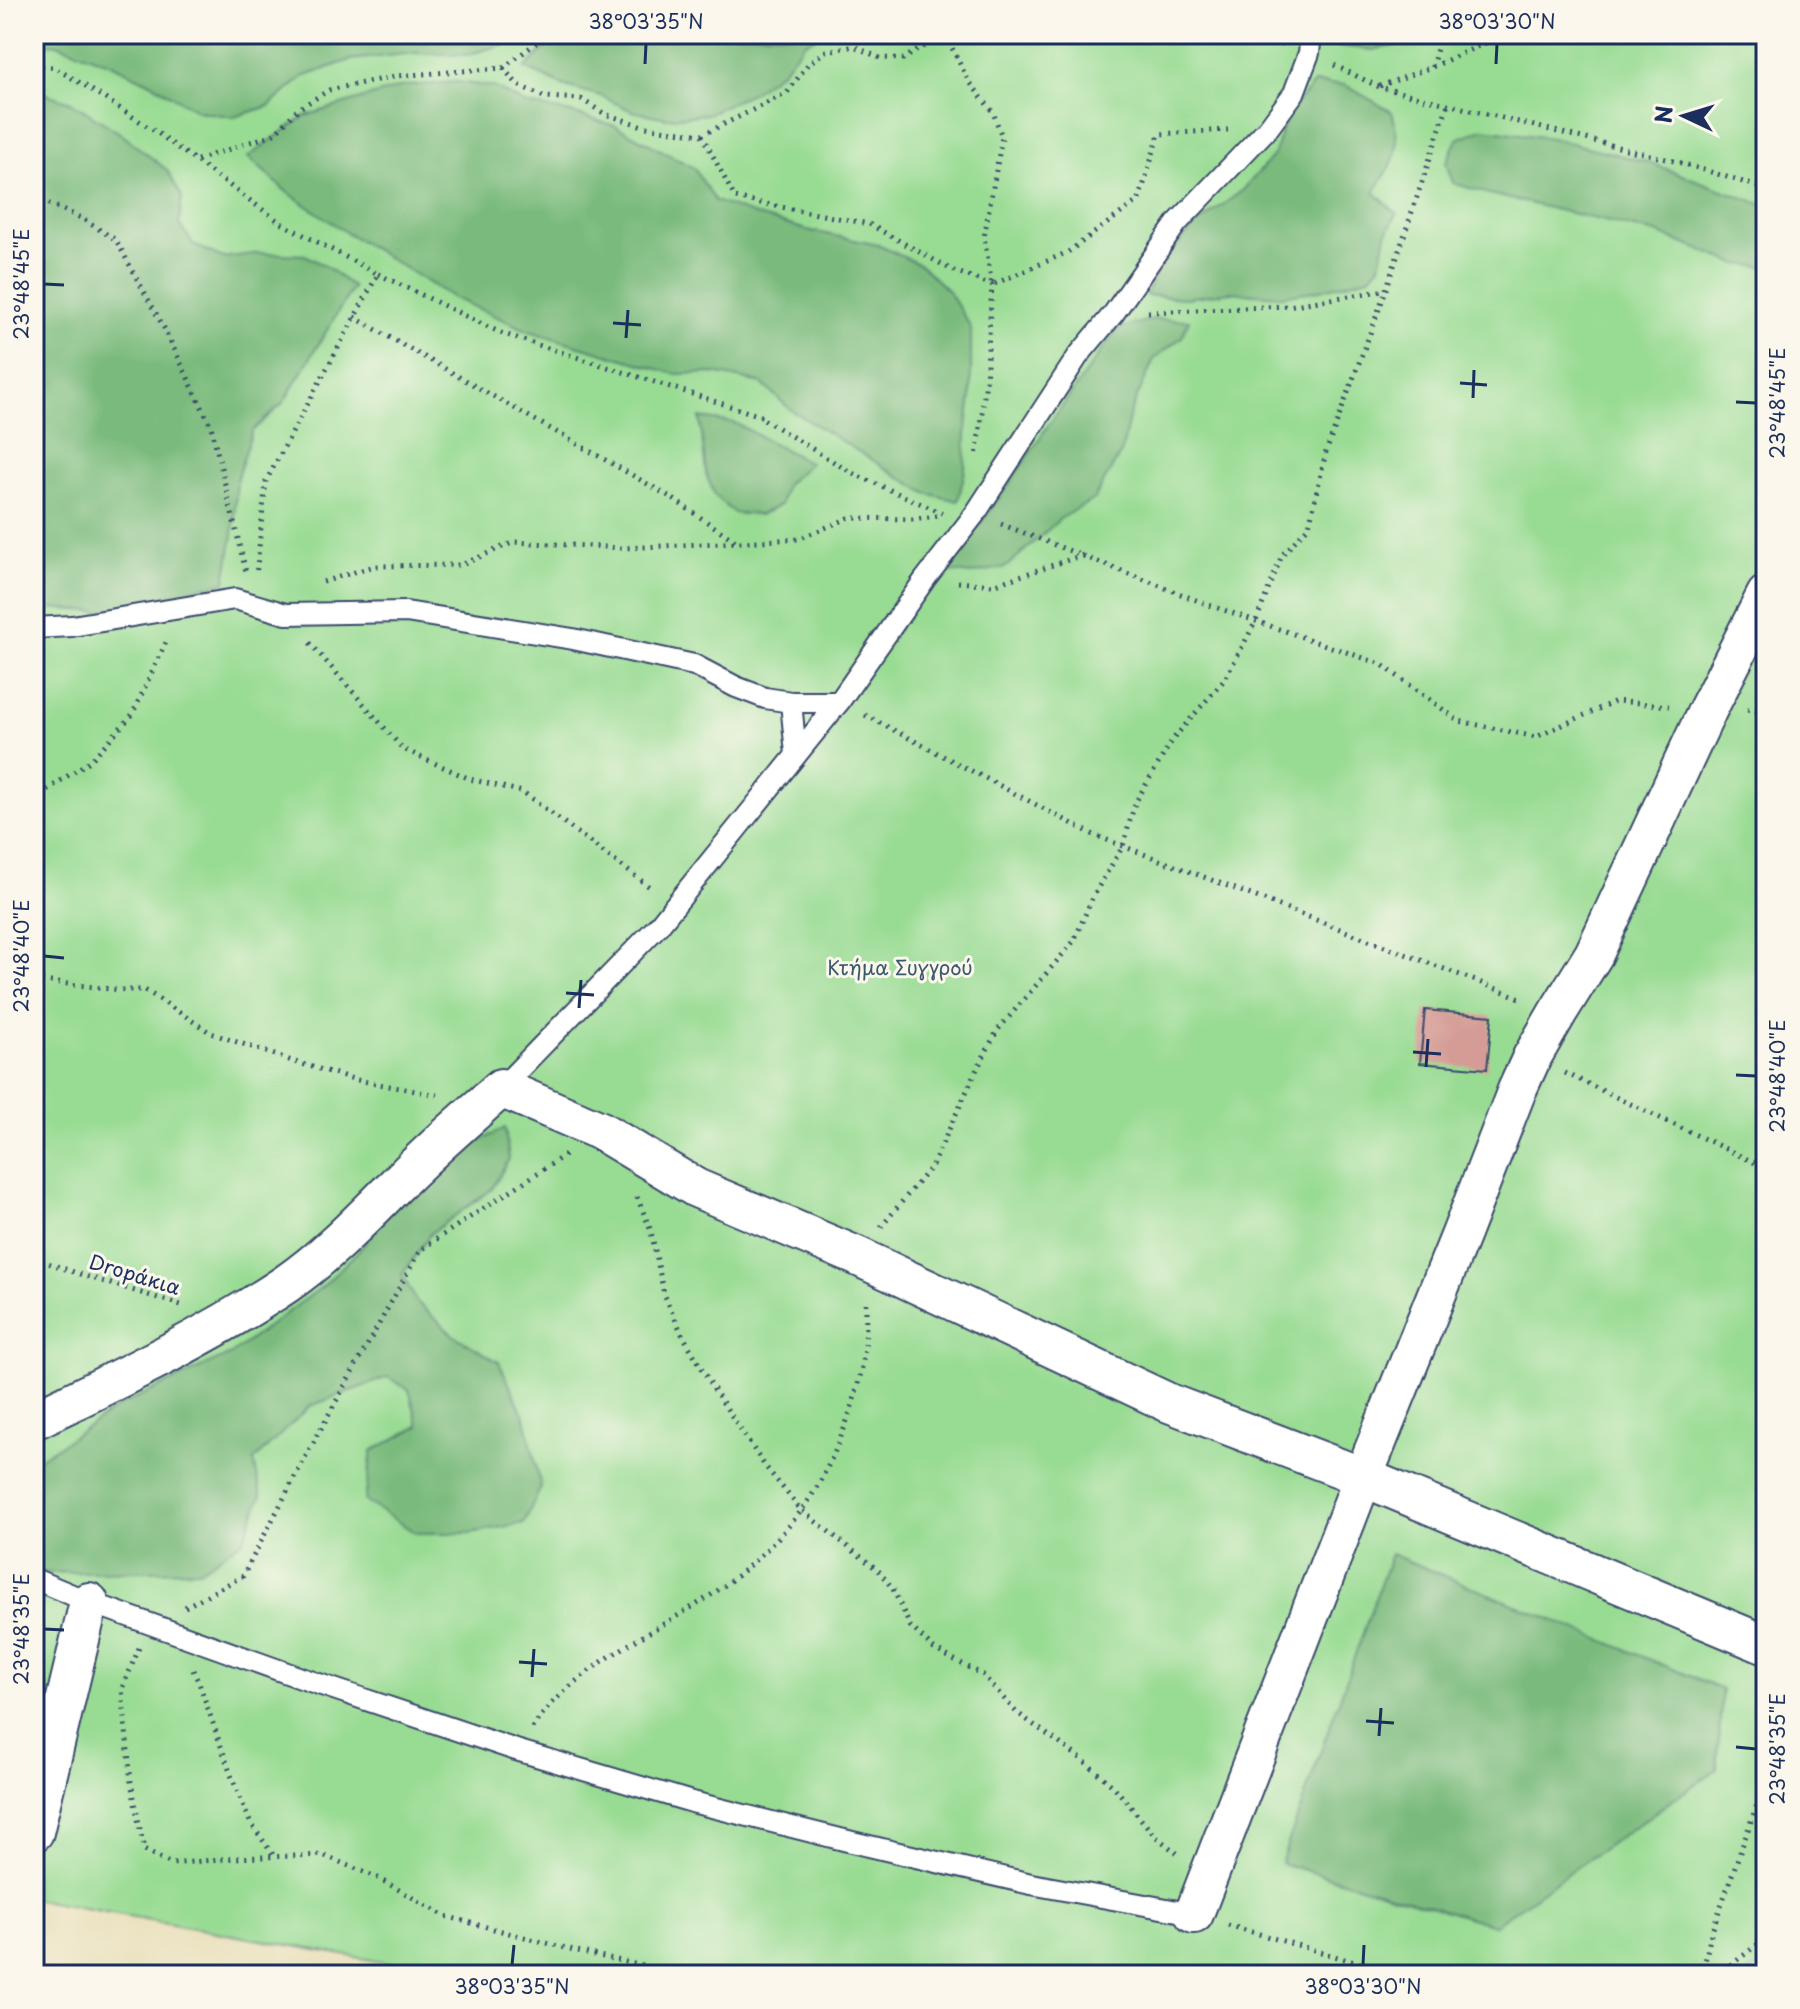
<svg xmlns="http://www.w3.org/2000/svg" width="1800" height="2009" font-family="'Playpen Sans',sans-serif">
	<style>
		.green { fill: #98db93; stroke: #5a8578; stroke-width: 2 }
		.forest { fill: #7abb7d; stroke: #4a756e; stroke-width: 2 }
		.building { fill: #d59c96 }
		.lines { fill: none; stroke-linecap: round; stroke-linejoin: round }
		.lane-casing { stroke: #3a4a6c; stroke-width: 24 }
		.street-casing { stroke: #3a4a6c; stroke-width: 42 }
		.path { stroke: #3a4a6c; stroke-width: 5; stroke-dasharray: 2 6; stroke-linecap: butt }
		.lane { stroke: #fff; stroke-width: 20 }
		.street { stroke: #fff; stroke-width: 38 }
		.ticks { fill: none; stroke: #1b2f5e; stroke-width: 3 }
		.labels { text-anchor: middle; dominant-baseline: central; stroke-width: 6; stroke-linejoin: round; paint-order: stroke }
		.park-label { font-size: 20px; fill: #3a5a6b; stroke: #fbf7ec }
		.street-label { font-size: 20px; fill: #1b2f5e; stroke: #fbf7ec }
		.neatline { fill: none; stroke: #1b2f5e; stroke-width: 3 }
		.ticks-label { font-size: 20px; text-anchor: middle; fill: #1b2f5e }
	</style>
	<rect width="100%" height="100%" fill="#fbf7ec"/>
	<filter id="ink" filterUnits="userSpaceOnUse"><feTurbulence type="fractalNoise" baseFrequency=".0125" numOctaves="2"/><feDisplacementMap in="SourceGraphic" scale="16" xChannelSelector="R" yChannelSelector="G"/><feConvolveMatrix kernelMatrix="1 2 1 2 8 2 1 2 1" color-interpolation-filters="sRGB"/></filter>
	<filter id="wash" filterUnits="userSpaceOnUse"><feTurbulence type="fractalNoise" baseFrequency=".006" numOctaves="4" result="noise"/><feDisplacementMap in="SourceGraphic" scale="32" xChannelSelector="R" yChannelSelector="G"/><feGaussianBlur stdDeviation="1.8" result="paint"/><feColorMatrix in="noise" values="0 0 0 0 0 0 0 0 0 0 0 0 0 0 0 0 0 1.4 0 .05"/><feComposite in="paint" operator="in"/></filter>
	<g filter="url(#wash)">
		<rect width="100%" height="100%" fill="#e9e0bc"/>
		<polygon class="green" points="34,34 1766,34 1766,1962 1746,1975 454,1975 34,1899"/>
		<g class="forest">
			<polygon points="34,34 521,34 519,40 467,55 414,53 350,60 303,77 269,106 234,117 198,111 153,84 109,63 57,44 34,43"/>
			<polygon points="554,34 823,34 805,42 783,70 753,92 708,114 667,118 632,111 601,96 565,86 525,68 551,43"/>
			<polygon points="1325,34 1411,34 1402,44 1373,50 1333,45"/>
			<polygon points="457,82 494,87 525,104 571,113 616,126 694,168 715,201 758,216 807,230 878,245 921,265 949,292 971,328 971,396 966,435 965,470 958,501 926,493 791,410 761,383 714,373 675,374 529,331 454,298 347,233 287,192 248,157 305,116 404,86"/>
			<path d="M 1314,83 L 1345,85 L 1392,112 C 1403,152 1395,160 1374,192 L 1397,214 L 1386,234 L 1380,265 L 1369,277 L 1320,290 L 1281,296 L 1231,292 L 1186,298 L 1145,295 L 1165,257 L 1197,224 L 1243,190 L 1274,155 L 1286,116 Z"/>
			<polygon points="34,90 71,102 120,133 167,170 182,197 179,224 194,245 223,258 260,253 305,255 327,267 353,287 283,403 252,431 237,478 233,535 225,582 104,612 34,607"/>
			<polygon points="1482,129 1551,138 1647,162 1766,206 1766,267 1737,264 1656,233 1489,194 1453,183 1446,163 1457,139"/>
			<polygon points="1153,319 1189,320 1182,337 1154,359 1130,413 1122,451 1094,499 1060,519 1006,567 971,574 945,571 1006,489 1045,430 1117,329"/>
			<polygon points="700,418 735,423 810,463 786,484 780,505 760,515 734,513 715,496 706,474"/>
			<polygon points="505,1128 509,1159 492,1189 431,1233 402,1275 417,1302 453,1335 499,1362 525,1418 541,1487 524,1523 470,1533 416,1533 365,1501 372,1451 419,1426 409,1390 388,1377 310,1406 254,1460 261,1496 244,1540 199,1570 34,1573 34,1462 123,1404 231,1354 323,1286 362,1247 394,1206 438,1166 474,1144"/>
			<polygon points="1391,1554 1722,1689 1717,1769 1494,1925 1281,1863"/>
		</g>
		<g id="blocks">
			<g class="building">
				<polygon points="1425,1010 1492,1016 1487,1069 1420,1063"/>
				<polygon points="34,1626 42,1627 37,1662 34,1662"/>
			</g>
		</g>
	</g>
	<g filter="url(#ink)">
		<use href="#blocks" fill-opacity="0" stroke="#3a4a6c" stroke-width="2"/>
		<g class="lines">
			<g class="lane-casing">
				<g id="lane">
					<polyline points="34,628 72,626 235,599 286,614 406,612 573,639 694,665 736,687 765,698 791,702 839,702"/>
					<polyline points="791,702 796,754"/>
					<polyline points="501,1088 659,925 839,702 925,579 975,514 1078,356 1114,313 1177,223 1269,127 1294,93 1309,53 1311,34"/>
					<polyline points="34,1579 89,1602 301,1678 516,1750 692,1802 852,1842 1031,1884 1194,1914"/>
				</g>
			</g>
			<g class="street-casing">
				<g id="street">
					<path d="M 34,1420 C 119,1379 207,1337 286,1284 C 331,1253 368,1212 407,1174 C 437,1144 470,1116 501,1088 L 601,1131 L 696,1188 L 857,1256 L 1169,1403 L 1363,1477 L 1766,1645"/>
					<polyline points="34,1832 89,1602"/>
					<polyline points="1194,1914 1363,1477 1461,1234 1517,1090 1532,1057 1558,1012 1594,954 1708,709 1766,595"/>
				</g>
			</g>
			<g class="path">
				<polyline points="945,34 968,80 993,112 1002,137 984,237 992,285 1068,252 1139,200 1159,134 1228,130"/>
				<polyline points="1250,34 1284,45"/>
				<polyline points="1334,65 1379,87 1678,162 1766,189"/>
				<polyline points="34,66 53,67 84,85 159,134 281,223 378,274 266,481 256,576"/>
				<polyline points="1432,67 1441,34"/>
				<polyline points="503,68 518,85 544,97 581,99 605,114 646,127 702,135 787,93 808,64 826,51 854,46 880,58 903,59 945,34"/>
				<polyline points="1380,86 1432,67 1505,34"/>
				<polyline points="702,135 735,198 869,224 952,270 992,285 986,381 976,457"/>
				<polyline points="197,160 274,134 298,109 329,90 396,76 503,68 540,40 541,34"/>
				<polyline points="34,197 81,218 116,240 164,328 211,426 246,572"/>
				<polyline points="378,274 501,333 764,417 763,419 852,473 942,513"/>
				<polyline points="1148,312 1288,306 1386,290 1448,104"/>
				<polyline points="354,317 667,495 737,542"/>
				<polyline points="1001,524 1209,605 1381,664 1459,721 1536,737 1616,701 1669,706"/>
				<polyline points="323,582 374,566 461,565 514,542 625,548 798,539 849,518 912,519 937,516"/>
				<polyline points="958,582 993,585 1083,555"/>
				<polyline points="310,643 403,749 470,779 523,792 651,888"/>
				<polyline points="1747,710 1766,712"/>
				<polyline points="865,715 1094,835 1523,999"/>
				<polyline points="34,799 91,760 132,715 168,638"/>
				<polyline points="34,980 119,990 145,990 211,1033 295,1062 357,1080 437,1095"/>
				<polyline points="1565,1073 1766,1168"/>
				<polyline points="637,1197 651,1231 664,1294 682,1334 715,1391 765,1466 801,1510 878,1570 893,1589 910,1626 934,1649 983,1675 1016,1712 1083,1760 1115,1788 1155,1836 1177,1853"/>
				<polyline points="881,1227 933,1164 977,1069 997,1031 1074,941 1093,896 1123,846 1135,803 1173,739 1225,679 1256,621 1282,555 1309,526 1326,452 1386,290"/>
				<polyline points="34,1258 85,1276 181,1305"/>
				<polyline points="185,1607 243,1576 308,1452 420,1250 565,1155"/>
				<polyline points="139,1648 122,1689 131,1782 144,1850 171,1864 234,1858 323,1855 378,1878 445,1916 573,1950 682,1975"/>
				<polyline points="193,1670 199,1683 231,1775 250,1822 274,1856"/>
				<path d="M 532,1728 C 573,1669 643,1638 702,1601 C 738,1578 775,1545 801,1511 C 832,1470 859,1399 865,1348 C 866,1332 866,1315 866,1299"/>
				<polyline points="1228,1925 1348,1960 1404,1975"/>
				<polyline points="1702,1975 1711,1934 1766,1779"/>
				<polyline points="1718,1975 1766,1938"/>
			</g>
			<use href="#lane" class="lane"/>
			<use href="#street" class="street"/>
		</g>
	</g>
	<path class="ticks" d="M 645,64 L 646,44M 1496,64 L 1497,44M 44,284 L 64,285M 613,323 L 641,325M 626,338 L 628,310M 1460,383 L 1487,385M 1473,398 L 1474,370M 1736,402 L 1756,403M 44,956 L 64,958M 566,993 L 594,995M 579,1008 L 581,980M 1413,1052 L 1441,1054M 1426,1067 L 1428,1039M 1736,1075 L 1756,1076M 44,1629 L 64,1630M 519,1662 L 547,1664M 532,1677 L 534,1649M 1366,1721 L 1394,1723M 1379,1736 L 1381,1708M 1736,1747 L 1756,1749M 512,1965 L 514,1945M 1363,1965 L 1364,1945"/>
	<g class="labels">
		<g class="park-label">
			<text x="900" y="967">Κτήμα Συγγρού</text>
		</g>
		<g class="street-label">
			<text transform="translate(135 1274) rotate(17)">Dropάκια</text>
		</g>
	</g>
	<rect width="1800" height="2009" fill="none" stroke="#fbf7ec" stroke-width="88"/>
	<g transform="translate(1684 116) rotate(274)" stroke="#fbf7ec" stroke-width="6" paint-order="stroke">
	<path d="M0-6L14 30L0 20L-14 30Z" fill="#1b2f5e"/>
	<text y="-12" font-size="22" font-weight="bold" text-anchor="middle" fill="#1b2f5e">N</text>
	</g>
	<rect x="44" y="44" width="1712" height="1921" class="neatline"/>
	<g class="ticks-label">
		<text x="646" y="29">38°03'35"N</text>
		<text x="1497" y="29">38°03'30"N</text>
		<text transform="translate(22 284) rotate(-90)" y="7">23°48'45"E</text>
		<text transform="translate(1778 403) rotate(-90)" y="7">23°48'45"E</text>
		<text transform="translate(22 956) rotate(-90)" y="7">23°48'40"E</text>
		<text transform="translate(1778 1076) rotate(-90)" y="7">23°48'40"E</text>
		<text transform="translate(22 1629) rotate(-90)" y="7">23°48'35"E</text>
		<text transform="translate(1778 1749) rotate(-90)" y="7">23°48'35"E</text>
		<text x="512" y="1994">38°03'35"N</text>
		<text x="1363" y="1994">38°03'30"N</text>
	</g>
</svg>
